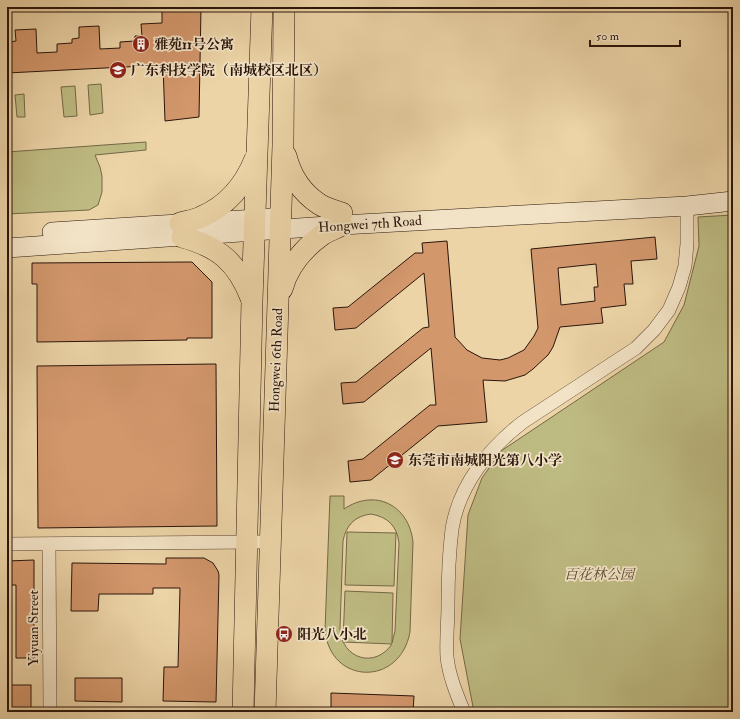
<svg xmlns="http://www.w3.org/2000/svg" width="740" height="719" font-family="'IM FELL Double Pica','Noto Serif SC',serif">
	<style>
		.green { fill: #bebb82; stroke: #746846; fill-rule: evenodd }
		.building { fill: #d3976c; stroke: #2a150b; fill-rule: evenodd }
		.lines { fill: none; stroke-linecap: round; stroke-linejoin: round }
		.street-casing { stroke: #5a4532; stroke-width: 14 }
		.secondary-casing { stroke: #2a150b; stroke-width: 20 }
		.primary-casing { stroke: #2a150b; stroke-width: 22 }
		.street { stroke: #f3e3c6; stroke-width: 13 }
		.secondary { stroke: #f3e3c6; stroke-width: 19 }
		.primary { stroke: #ecd4a7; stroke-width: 21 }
		.labels { text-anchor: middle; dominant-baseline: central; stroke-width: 3.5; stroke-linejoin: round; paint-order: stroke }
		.poi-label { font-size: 14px; font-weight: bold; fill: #2a150b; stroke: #f3e3c6; text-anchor: start }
		.street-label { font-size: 14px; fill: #2a150b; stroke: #f3e3c6 }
		.park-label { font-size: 14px; font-style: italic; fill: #56472f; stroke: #f3e3c6 }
	</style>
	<rect width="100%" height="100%" fill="#ecd4a7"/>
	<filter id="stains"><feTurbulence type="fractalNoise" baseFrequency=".005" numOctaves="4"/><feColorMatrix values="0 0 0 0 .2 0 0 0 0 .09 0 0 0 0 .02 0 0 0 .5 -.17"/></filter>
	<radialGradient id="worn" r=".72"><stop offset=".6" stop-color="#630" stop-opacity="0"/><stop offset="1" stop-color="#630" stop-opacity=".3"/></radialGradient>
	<g class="green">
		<polygon points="101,84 103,113 90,115 88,85"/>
		<polygon points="75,86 77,116 64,117 61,87"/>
		<polygon points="24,94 25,117 17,117 15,95"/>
		<polygon points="146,142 146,150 95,155 100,167 102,176 102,192 98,205 89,210 7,214 7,152"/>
		<polygon points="733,215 733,712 474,712 460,639 468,515 482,478 501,451 664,342 684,305 699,246 698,217"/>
		<path d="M 330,496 L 344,496 L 344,509 C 375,488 409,505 413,542 L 410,632 C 400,687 330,685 325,630 ZM 371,514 C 388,517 397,526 399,543 L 395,631 L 392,643 L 393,593 L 345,591 L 343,642 L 392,644 C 375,669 342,659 340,629 L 343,541 C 346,525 355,516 371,514 Z"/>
		<polygon points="347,532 396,533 394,586 345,585"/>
	</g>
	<g class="building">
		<polygon points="162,7 201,7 199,117 165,121 163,65 7,73 7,47 9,47 9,42 16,41 15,30 36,29 37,53 57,52 57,44 72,43 72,39 79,38 79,27 99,26 100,49 120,48 120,42 135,41 135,36 142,36 141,24 162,23"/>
		<path d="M 655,237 L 657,259 L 631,261 L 633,284 L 624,284 L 626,305 L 601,308 L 603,323 L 560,327 L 553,347 L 548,355 L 533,369 L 525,375 L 505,381 L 483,380 L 487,422 L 438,426 L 371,480 L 350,482 L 348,461 L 363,459 L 430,405 L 436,405 L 431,348 L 364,402 L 343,404 L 341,383 L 356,382 L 423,328 L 429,327 L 424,273 L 356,328 L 335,330 L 333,308 L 348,307 L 415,253 L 423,253 L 422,243 L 447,241 L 455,337 L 467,350 L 482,358 L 500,360 L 508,358 L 524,350 L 534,336 L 538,328 L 531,249 ZM 596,264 L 598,287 L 594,287 L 595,301 L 561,305 L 558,268 Z"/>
		<polygon points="192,262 212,282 212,338 187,338 187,340 37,342 37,284 32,284 32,263"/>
		<polygon points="216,364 217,526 38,528 37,366"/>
		<polygon points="166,558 204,558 213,563 218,571 219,575 216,702 163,701 164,667 178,667 180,588 153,588 153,594 99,594 98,611 71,611 72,563 166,564"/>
		<polygon points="34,560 34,658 16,658 16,585 7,585 7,561"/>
		<polygon points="75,678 122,678 122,702 75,701"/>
		<rect x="7" y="685" width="24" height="27"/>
		<polygon points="331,693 414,696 413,712 331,712"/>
	</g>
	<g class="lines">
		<g class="street-casing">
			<g id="street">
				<polyline points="7,544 270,542"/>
				<polyline points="49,544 50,712"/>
				<path d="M 464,712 C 457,695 449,676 447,657 C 446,640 448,622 448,605 C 448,579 449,554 452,529 C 459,485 489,448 523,422 L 636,348 L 654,330 L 669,310 L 679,287 L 685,266 L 687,244 L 687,206"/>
			</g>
		</g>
		<g class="secondary-casing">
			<g id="secondary">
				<polyline points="52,232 271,218"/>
				<polyline points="7,248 342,225 687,206 733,201"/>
			</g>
		</g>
		<g class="primary-casing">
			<g id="primary">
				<path d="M 286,156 C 291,176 301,192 319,204 C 325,208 335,211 342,213"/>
				<path d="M 180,223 C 187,221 195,220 201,217 C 227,206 245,184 255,159"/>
				<path d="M 182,237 C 219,247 237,262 251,298"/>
				<path d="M 282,289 C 288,267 304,248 322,235 C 328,231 335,229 342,225"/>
				<polyline points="243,712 252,301 262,7"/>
				<polyline points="265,712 283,145 284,7"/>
			</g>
		</g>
		<use href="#street" class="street"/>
		<use href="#secondary" class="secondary"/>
		<use href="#primary" class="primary"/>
	</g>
	<defs>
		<g id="building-disc" transform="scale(0.9)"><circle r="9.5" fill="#8f2418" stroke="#f3e3c6"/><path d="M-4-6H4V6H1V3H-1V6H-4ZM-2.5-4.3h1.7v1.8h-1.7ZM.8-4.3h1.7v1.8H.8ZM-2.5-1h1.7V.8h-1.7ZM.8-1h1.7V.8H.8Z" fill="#fff"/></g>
		<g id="university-disc" transform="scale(0.9)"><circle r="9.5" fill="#8f2418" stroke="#f3e3c6"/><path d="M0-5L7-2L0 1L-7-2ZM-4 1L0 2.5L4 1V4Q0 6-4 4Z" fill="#fff"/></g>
		<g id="school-disc" transform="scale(0.9)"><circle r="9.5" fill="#8f2418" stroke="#f3e3c6"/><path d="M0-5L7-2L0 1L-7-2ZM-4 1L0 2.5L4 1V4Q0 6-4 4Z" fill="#fff"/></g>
		<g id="bus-disc" transform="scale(0.9)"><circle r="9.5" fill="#8f2418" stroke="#f3e3c6"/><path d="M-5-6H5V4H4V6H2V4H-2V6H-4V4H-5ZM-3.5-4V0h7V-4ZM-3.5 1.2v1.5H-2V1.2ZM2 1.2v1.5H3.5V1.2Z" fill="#fff"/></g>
	</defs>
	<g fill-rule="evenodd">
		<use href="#building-disc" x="141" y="44"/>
		<use href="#university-disc" x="118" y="70"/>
		<use href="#school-disc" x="395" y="460"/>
		<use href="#bus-disc" x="284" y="634"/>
	</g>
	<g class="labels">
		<g class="poi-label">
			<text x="154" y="44">雅苑11号公寓</text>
			<text x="131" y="70">广东科技学院（南城校区北区）</text>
			<text x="408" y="460">东莞市南城阳光第八小学</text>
			<text x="297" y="634">阳光八小北</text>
		</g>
		<g class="street-label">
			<text transform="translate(370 224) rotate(-4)">Hongwei 7th Road</text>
			<text transform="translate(276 360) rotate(-88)">Hongwei 6th Road</text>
			<text transform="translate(33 628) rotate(-90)">Yiyuan Street</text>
		</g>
		<g class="park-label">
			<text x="599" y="574">百花林公园</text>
		</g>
	</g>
	<rect width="740" height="719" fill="none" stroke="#ecd4a7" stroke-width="24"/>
	<rect x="8" y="8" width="724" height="703" fill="none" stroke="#2a150b" stroke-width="2"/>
	<rect x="12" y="12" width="716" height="695" fill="none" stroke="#2a150b"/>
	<path d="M590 40v6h90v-6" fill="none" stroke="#2a150b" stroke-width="2"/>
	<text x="596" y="40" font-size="12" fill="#2a150b" stroke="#f3e3c6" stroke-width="3" paint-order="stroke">50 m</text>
	<rect width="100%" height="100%" filter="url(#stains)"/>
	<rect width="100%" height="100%" fill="url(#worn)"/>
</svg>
